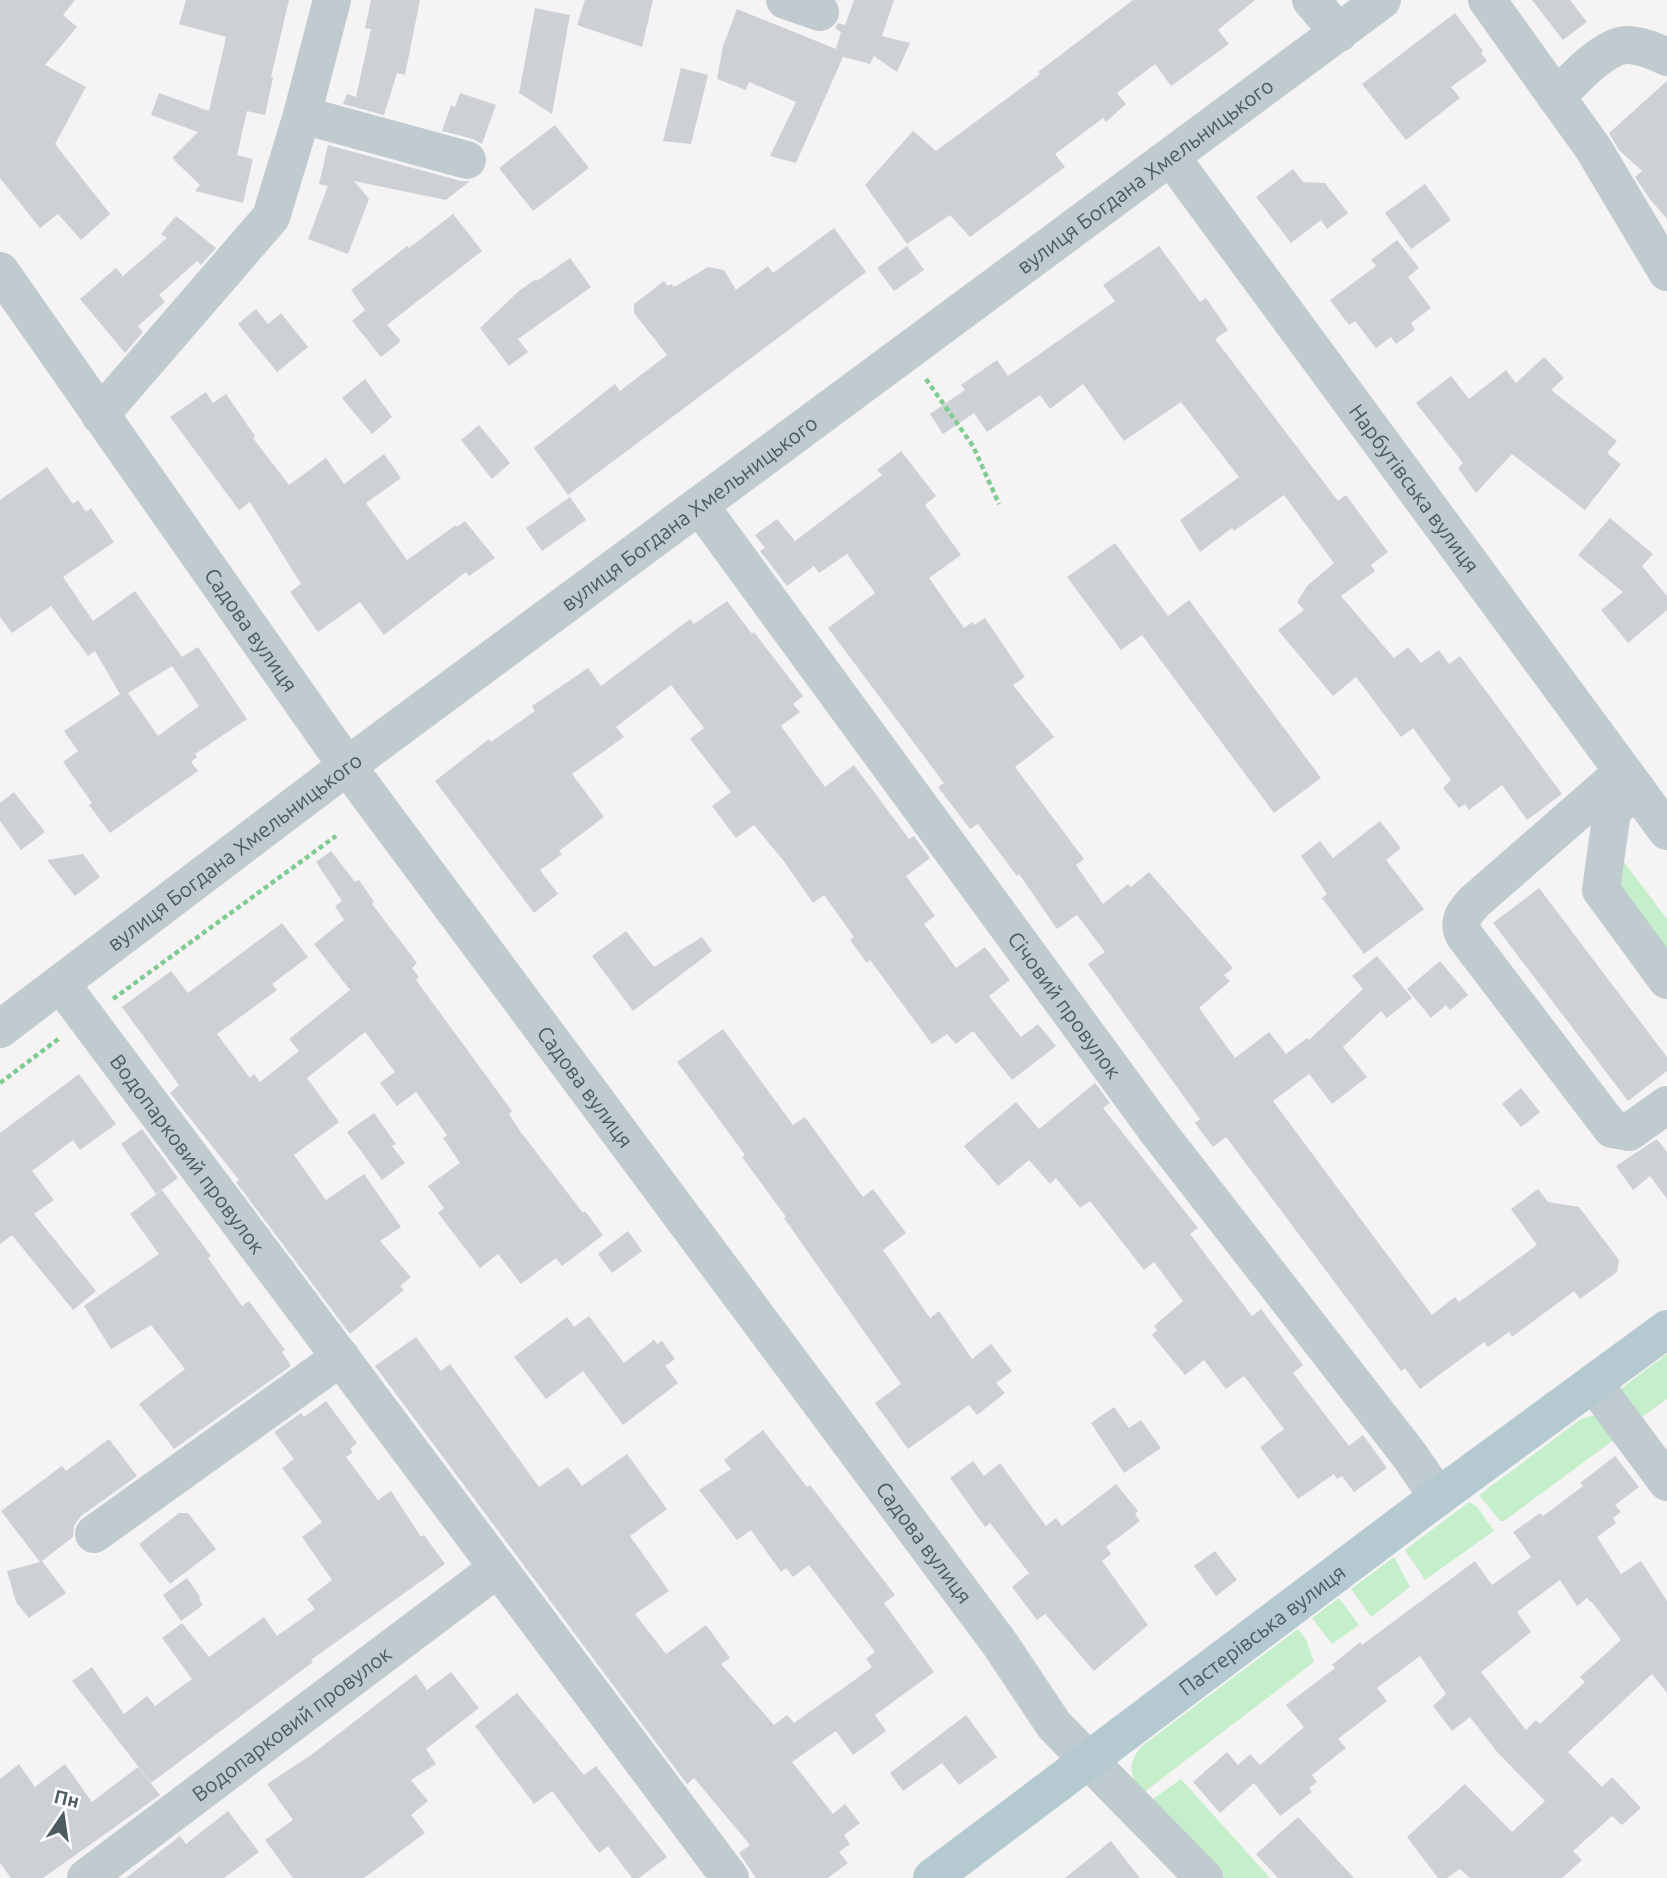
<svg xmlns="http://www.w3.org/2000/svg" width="1667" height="1878" font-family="Ubuntu,sans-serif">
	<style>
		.green { fill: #c5efcb }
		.building { fill: #cdd1d5; fill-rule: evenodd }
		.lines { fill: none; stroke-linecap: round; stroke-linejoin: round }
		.path { stroke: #7ecc92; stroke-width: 4.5; stroke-dasharray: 5 3.5; stroke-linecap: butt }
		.minor { stroke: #bfcbce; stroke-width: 38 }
		.major { stroke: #b4c9d0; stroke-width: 38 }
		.labels { text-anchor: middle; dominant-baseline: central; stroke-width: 7; stroke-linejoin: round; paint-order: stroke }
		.street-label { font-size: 21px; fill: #4b5b60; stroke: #fff }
	</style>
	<rect width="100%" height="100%" fill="#f5f3f4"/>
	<g class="green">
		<polygon points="1615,850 1667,919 1667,965 1611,878"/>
		<polygon points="1667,1354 1667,1399 1635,1422 1618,1391"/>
		<polygon points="1590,1416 1597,1416 1619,1436 1504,1521 1500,1521 1479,1495 1581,1419"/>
		<polygon points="1469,1502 1477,1507 1494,1531 1425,1580 1405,1550"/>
		<polygon points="1394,1557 1410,1587 1371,1617 1351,1589"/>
		<polygon points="1339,1598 1359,1625 1332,1644 1312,1618"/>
		<path d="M 1298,1629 L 1306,1640 L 1314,1662 L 1143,1793 C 1129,1776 1127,1763 1142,1746 Z"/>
		<polygon points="1181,1779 1270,1878 1220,1878 1150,1801"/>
	</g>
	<g class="building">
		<polygon points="0,0 75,0 63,15 77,27 45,65 86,87 55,144 110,214 81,240 58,214 40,228 0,178"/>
		<polygon points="186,0 289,0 271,77 273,78 265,115 247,111 237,155 253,159 243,203 195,191 200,185 172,158 198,132 151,115 159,93 209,111 226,37 179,24"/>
		<polygon points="371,0 420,0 405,75 397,73 384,115 343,104 347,94 356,97 371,29 365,28"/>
		<polygon points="585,0 653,0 642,47 577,25"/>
		<polygon points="854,0 894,0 882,36 910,43 897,72 874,56 870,64 843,57 796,163 770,156 796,102 749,82 746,90 717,79 723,46 737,9 836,49 841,32 835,28 838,23 845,25"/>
		<polygon points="1133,0 1255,0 1218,30 1229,44 1171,86 1155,64 1117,93 1126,104 1106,122 1103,118 1055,154 1065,167 970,237 950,215 907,244 865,185 913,131 936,151 1040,74 1038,72"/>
		<polygon points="1532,0 1570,0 1587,22 1563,40"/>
		<polygon points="535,8 570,15 552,114 519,93"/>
		<polygon points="1455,13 1483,51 1481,53 1487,61 1451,87 1460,98 1406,140 1362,84"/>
		<polygon points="681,68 708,75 691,144 663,141"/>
		<polygon points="1667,81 1667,219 1649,198 1635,177 1642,171 1619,150 1609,133"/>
		<polygon points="460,93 496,105 482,144 473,139 442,131 451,105 455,107"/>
		<polygon points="555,125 589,168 533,211 499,168"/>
		<polygon points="328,145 461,181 470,181 446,200 354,181 369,199 348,254 308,239 328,186 319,184"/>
		<polygon points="1293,169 1303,182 1325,183 1348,213 1327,229 1321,220 1291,243 1256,197"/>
		<polygon points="1425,184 1451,220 1411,249 1385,213"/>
		<polygon points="453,214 482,251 387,325 401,341 381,357 352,321 365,310 351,290 407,246 409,248"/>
		<polygon points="176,216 216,248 201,265 197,261 159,295 165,302 138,326 143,332 125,353 80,299 116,268 123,276 167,238 161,234"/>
		<polygon points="834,228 866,272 568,495 534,448 615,384 620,391 667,355 634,313 634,304 664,281 668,286 671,284 674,287 708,267 724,270 736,290 768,266 773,273"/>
		<polygon points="1397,240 1419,268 1408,277 1431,308 1411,323 1415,330 1396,344 1391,337 1376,348 1355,321 1349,325 1330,300 1376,266 1371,260"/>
		<polygon points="907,246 924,270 894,291 877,268"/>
		<polygon points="1159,246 1200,302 1206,298 1228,330 1215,339 1338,501 1346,495 1388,552 1371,565 1375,571 1341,596 1394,658 1408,647 1421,663 1439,650 1449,664 1460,656 1562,794 1527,820 1502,785 1469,810 1465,804 1459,808 1443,788 1451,780 1413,728 1401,737 1356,677 1333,696 1278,630 1304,610 1297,602 1307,586 1334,563 1284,495 1234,531 1232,528 1200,552 1180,520 1239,477 1181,402 1124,441 1083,384 1050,409 1040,395 987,432 974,413 943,434 930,414 965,390 961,385 997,360 1008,376 1115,301 1103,285"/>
		<polygon points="570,258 591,287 518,339 528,352 509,366 480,328 520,290 536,279 537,281"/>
		<polygon points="256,309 268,324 281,313 308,347 277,372 238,324"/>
		<polygon points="1544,357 1564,378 1551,390 1617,441 1607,453 1621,464 1585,510 1512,454 1476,493 1458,468 1463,463 1416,403 1451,376 1469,399 1506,370 1516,383"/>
		<polygon points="365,379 392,417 372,434 342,398"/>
		<polygon points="206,392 213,403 226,394 255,436 253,438 289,485 326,458 344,484 384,454 401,478 366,503 407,560 456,525 457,527 465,521 495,558 469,576 466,572 384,635 360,602 318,632 290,592 301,584 250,502 239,510 170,417"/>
		<polygon points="479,425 510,463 492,479 461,440"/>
		<polygon points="901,451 936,496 925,505 961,555 929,578 964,628 972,622 974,625 985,618 1025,677 1013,685 1054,737 1015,767 1084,859 1076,865 1103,904 1128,884 1131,887 1149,872 1233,968 1224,975 1230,981 1199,1008 1235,1058 1269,1032 1286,1054 1307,1038 1309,1040 1363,989 1352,976 1377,956 1412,998 1387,1018 1381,1011 1343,1047 1367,1077 1332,1104 1309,1074 1273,1101 1432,1315 1455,1297 1459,1302 1537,1245 1511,1209 1538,1189 1548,1202 1579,1207 1619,1260 1617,1272 1580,1299 1574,1291 1512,1337 1509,1332 1488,1347 1484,1342 1420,1389 1405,1368 1401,1371 1226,1137 1213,1147 1195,1123 1200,1119 1088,964 1105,952 1077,915 1057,929 1019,874 1017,876 978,824 970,829 938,787 944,783 828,628 875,593 847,554 819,573 814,566 787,586 760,551 765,548 755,535 777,519 795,541 882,475 877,470"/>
		<path d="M 47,467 L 73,504 L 78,500 L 86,512 L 91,508 L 114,542 L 63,577 L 93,621 L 135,591 L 182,657 L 198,647 L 247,719 L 195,754 L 197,757 L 191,762 L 198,771 L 110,833 L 89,805 L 92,803 L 63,762 L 78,751 L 64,731 L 120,694 L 95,651 L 88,656 L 51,606 L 12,633 L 0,617 L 0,500 ZM 172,666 L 199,706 L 158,736 L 128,693 Z"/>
		<polygon points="570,497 586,520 542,551 526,528"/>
		<polygon points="1610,518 1653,554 1642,566 1667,596 1667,610 1628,643 1601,610 1623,592 1578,555"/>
		<polygon points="1115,543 1168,616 1189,600 1321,778 1274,813 1142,635 1121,650 1067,577"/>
		<polygon points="727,601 752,634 754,632 803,696 793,704 800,712 781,726 825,787 854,765 909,839 914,836 930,858 906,876 935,916 924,924 956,968 985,947 1010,980 989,996 1021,1037 1038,1024 1056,1046 1012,1080 973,1031 956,1044 947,1034 932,1044 870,960 867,963 850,940 854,937 824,895 813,903 783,860 754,825 736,838 712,806 731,792 690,739 704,728 671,685 616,727 624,737 572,774 604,817 559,851 562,854 540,870 558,894 534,913 435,781 489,739 491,742 535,711 532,706 588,668 601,686 690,619 694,624"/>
		<polygon points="14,792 45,832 21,850 0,821 0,803"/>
		<polygon points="1380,821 1401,848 1386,860 1424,909 1364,954 1322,898 1327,894 1301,856 1320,841 1333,858"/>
		<polygon points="331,851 355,882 359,880 374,902 372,904 417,963 412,968 419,977 416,980 512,1111 509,1114 520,1131 583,1213 585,1211 603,1235 562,1266 556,1258 521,1284 498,1254 480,1268 438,1213 444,1208 428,1186 460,1163 443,1138 447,1135 416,1092 397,1106 380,1083 395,1072 365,1032 307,1078 339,1122 294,1155 326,1200 364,1174 401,1227 380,1241 411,1277 400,1286 404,1290 350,1334 236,1182 239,1180 170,1093 179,1085 122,1007 171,971 188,993 282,923 308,957 272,984 277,990 217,1034 250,1078 254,1074 260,1082 299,1051 289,1039 350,990 314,944 344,920 335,906 342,901 316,862"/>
		<polygon points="83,854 100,877 75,896 47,860"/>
		<polygon points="1539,888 1667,1057 1667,1071 1628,1101 1493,923"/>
		<polygon points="626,931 654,967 702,937 712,951 633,1011 592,956"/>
		<polygon points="1440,961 1468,995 1450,1010 1446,1005 1431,1018 1407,989"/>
		<polygon points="723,1029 793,1125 805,1117 863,1197 873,1189 906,1233 883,1250 930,1318 939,1311 972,1359 991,1344 1012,1371 996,1383 1005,1393 977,1415 969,1405 908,1449 875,1403 901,1384 784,1218 786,1217 742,1157 745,1155 677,1062"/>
		<polygon points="79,1074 116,1124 80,1150 73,1140 32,1171 54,1200 34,1214 96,1291 73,1310 12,1235 0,1244 0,1133"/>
		<polygon points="1095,1083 1110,1103 1103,1108 1198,1228 1190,1234 1252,1316 1261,1309 1303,1365 1293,1373 1349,1446 1363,1435 1387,1468 1354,1492 1342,1476 1337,1479 1334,1474 1298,1499 1260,1447 1284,1429 1244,1376 1226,1389 1204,1360 1185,1375 1152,1335 1157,1330 1154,1326 1183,1301 1154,1262 1144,1270 1090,1201 1080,1208 1056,1178 1050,1184 1029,1160 998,1186 964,1146 1016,1102 1039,1129"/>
		<polygon points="1521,1088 1540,1112 1521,1127 1502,1104"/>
		<polygon points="374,1113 396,1144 392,1146 405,1163 382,1180 347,1132"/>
		<polygon points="142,1129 178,1178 156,1194 121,1144"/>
		<polygon points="1657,1139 1667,1152 1667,1199 1650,1176 1633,1190 1616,1166"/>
		<polygon points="162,1190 211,1256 208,1258 242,1306 249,1301 285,1350 282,1352 291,1366 174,1449 139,1404 185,1369 151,1325 111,1349 84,1306 159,1254 130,1214"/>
		<polygon points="628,1231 642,1251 612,1273 598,1254"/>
		<polygon points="589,1316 624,1363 654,1340 657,1344 662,1341 675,1359 665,1366 678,1383 623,1425 583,1371 546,1399 514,1357 567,1317 574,1327"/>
		<polygon points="416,1337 441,1371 450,1364 539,1487 568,1467 582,1486 627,1454 667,1509 630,1536 669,1591 635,1614 666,1654 706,1625 730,1658 721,1664 774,1725 787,1715 794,1723 856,1679 872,1667 866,1659 875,1652 809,1565 793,1577 786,1568 781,1572 751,1530 737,1540 699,1490 731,1469 724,1460 763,1430 807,1487 810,1485 895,1595 884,1603 934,1672 875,1715 886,1731 853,1755 836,1731 792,1762 833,1814 845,1804 860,1823 844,1835 850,1844 839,1852 848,1863 828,1878 756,1878 739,1853 750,1845 694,1778 687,1784 375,1366"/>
		<polygon points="326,1401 357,1443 350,1449 353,1452 346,1457 378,1500 391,1491 421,1537 424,1535 445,1564 311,1660 313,1662 151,1783 72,1681 92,1667 124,1714 147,1696 155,1706 192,1679 162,1638 182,1623 209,1657 264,1617 277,1636 315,1609 307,1599 332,1580 302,1537 322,1522 282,1468 294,1459 274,1432 301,1413 304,1417"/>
		<polygon points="1114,1407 1129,1428 1141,1420 1161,1448 1124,1473 1091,1423"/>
		<polygon points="109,1439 137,1476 81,1516 74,1526 73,1537 42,1561 66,1593 29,1618 16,1602 7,1571 40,1562 1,1511 62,1466 66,1471"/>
		<path d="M 1615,1456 L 1639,1487 L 1615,1505 L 1621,1512 L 1613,1518 L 1616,1523 L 1597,1537 L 1621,1574 L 1641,1561 L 1667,1601 L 1667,1693 L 1652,1674 L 1568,1752 L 1602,1787 L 1612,1777 L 1641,1808 L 1622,1825 L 1612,1816 L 1573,1851 L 1582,1860 L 1562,1878 L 1470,1878 L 1460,1869 L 1447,1878 L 1438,1878 L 1407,1837 L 1465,1784 L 1512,1832 L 1545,1801 L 1498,1753 L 1470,1717 L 1452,1731 L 1433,1706 L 1446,1694 L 1420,1656 L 1377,1688 L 1387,1701 L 1338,1739 L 1346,1748 L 1312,1775 L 1317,1782 L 1309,1788 L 1312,1792 L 1280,1816 L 1254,1783 L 1220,1813 L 1193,1782 L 1227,1752 L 1238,1765 L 1250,1754 L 1260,1765 L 1304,1727 L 1286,1705 L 1335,1668 L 1332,1665 L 1360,1642 L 1362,1645 L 1475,1561 L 1492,1585 L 1531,1557 L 1513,1532 L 1540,1513 L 1543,1516 L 1583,1486 L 1580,1483 ZM 1560,1580 L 1577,1606 L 1587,1598 L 1590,1602 L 1591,1601 L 1621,1640 L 1580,1677 L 1585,1682 L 1540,1724 L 1536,1720 L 1526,1730 L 1481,1672 L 1531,1632 L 1517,1612 Z"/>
		<polygon points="973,1461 984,1476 1000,1463 1046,1526 1056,1518 1062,1526 1116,1484 1138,1511 1135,1514 1140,1521 1106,1547 1111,1554 1102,1561 1148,1625 1094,1671 1045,1614 1037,1620 1012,1587 1029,1573 990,1523 985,1527 950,1478"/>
		<polygon points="179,1513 188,1513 216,1549 170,1584 139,1544"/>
		<polygon points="1215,1551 1237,1580 1216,1596 1194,1566"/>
		<polygon points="187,1578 201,1598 199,1599 203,1605 181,1621 163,1595"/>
		<polygon points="451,1672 479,1708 426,1749 436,1764 411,1780 428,1801 411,1815 425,1833 364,1878 293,1878 265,1840 293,1820 267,1784 311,1755 416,1674 427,1690"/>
		<polygon points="517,1693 584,1775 596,1766 667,1857 639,1878 632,1878 608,1846 599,1853 552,1791 534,1804 475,1726"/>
		<polygon points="966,1715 997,1757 959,1785 942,1763 903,1791 890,1773"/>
		<polygon points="19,1764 35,1787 65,1764 92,1802 138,1767 160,1795 43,1878 11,1878 0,1863 0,1779"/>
		<polygon points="228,1811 259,1852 224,1878 126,1878 180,1836 186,1844"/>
		<polygon points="1298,1817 1354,1878 1278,1878 1256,1854"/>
		<polygon points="1111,1841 1140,1878 1065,1878"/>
	</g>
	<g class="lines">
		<g class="path">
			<polyline points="926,379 973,446 999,504"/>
			<polyline points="113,999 336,836"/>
			<polyline points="0,1083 61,1037"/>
		</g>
		<g class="minor">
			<polyline points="785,0 820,12"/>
			<polyline points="1311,0 1339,33"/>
			<polyline points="1487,0 1593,148 1667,272"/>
			<path d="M 1556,97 C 1573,81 1601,48 1625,45 C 1639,44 1655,51 1667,57"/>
			<polyline points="302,115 467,160"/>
			<path id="s1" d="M 1171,157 L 1667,831"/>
			<path id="s2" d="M 0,271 L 347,766 L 1000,1644 L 1054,1725 L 1204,1878"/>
			<polyline points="100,415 271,217 302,115 332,0"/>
			<path id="s3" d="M 700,506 L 1158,1132 L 1410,1456 L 1438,1497"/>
			<path d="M 1623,772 L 1474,902 C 1465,912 1457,921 1464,935 L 1612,1129 L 1629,1132 L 1667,1105"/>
			<polyline points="1636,789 1612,811 1601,890 1667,980"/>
			<path id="s4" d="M 61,984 L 730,1878"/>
			<path id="s5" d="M 0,1029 L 347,766 L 1382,0"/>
			<polyline points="1594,1384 1667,1482"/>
			<polyline points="94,1534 341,1357"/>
			<path id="s6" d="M 86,1878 L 498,1568"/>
		</g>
		<path class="major" id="s7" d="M 932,1878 L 1438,1497 L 1667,1329"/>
	</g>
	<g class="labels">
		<g class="street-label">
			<text stroke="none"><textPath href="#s5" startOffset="1428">вулиця Богдана Хмельницького</textPath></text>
			<text stroke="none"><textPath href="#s1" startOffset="411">Нарбутівська вулиця</textPath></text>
			<text stroke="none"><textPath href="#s5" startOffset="861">вулиця Богдана Хмельницького</textPath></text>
			<text stroke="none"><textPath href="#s2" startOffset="438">Садова вулиця</textPath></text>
			<text stroke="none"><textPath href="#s5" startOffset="294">вулиця Богдана Хмельницького</textPath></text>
			<text stroke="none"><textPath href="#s3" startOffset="618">Січовий провулок</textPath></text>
			<text stroke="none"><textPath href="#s2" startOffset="1004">Садова вулиця</textPath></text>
			<text stroke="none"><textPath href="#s4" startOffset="212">Водопарковий провулок</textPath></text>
			<text stroke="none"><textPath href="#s2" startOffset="1572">Садова вулиця</textPath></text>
			<text stroke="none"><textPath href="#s7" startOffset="413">Пастерівська вулиця</textPath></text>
			<text stroke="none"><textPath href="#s6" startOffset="257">Водопарковий провулок</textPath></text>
		</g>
	</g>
	<g transform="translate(63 1815) rotate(13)" stroke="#ffffff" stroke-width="5" paint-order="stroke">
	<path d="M0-5L12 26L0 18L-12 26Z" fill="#4b5b60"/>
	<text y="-10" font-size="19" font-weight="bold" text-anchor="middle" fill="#4b5b60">Пн</text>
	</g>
</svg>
